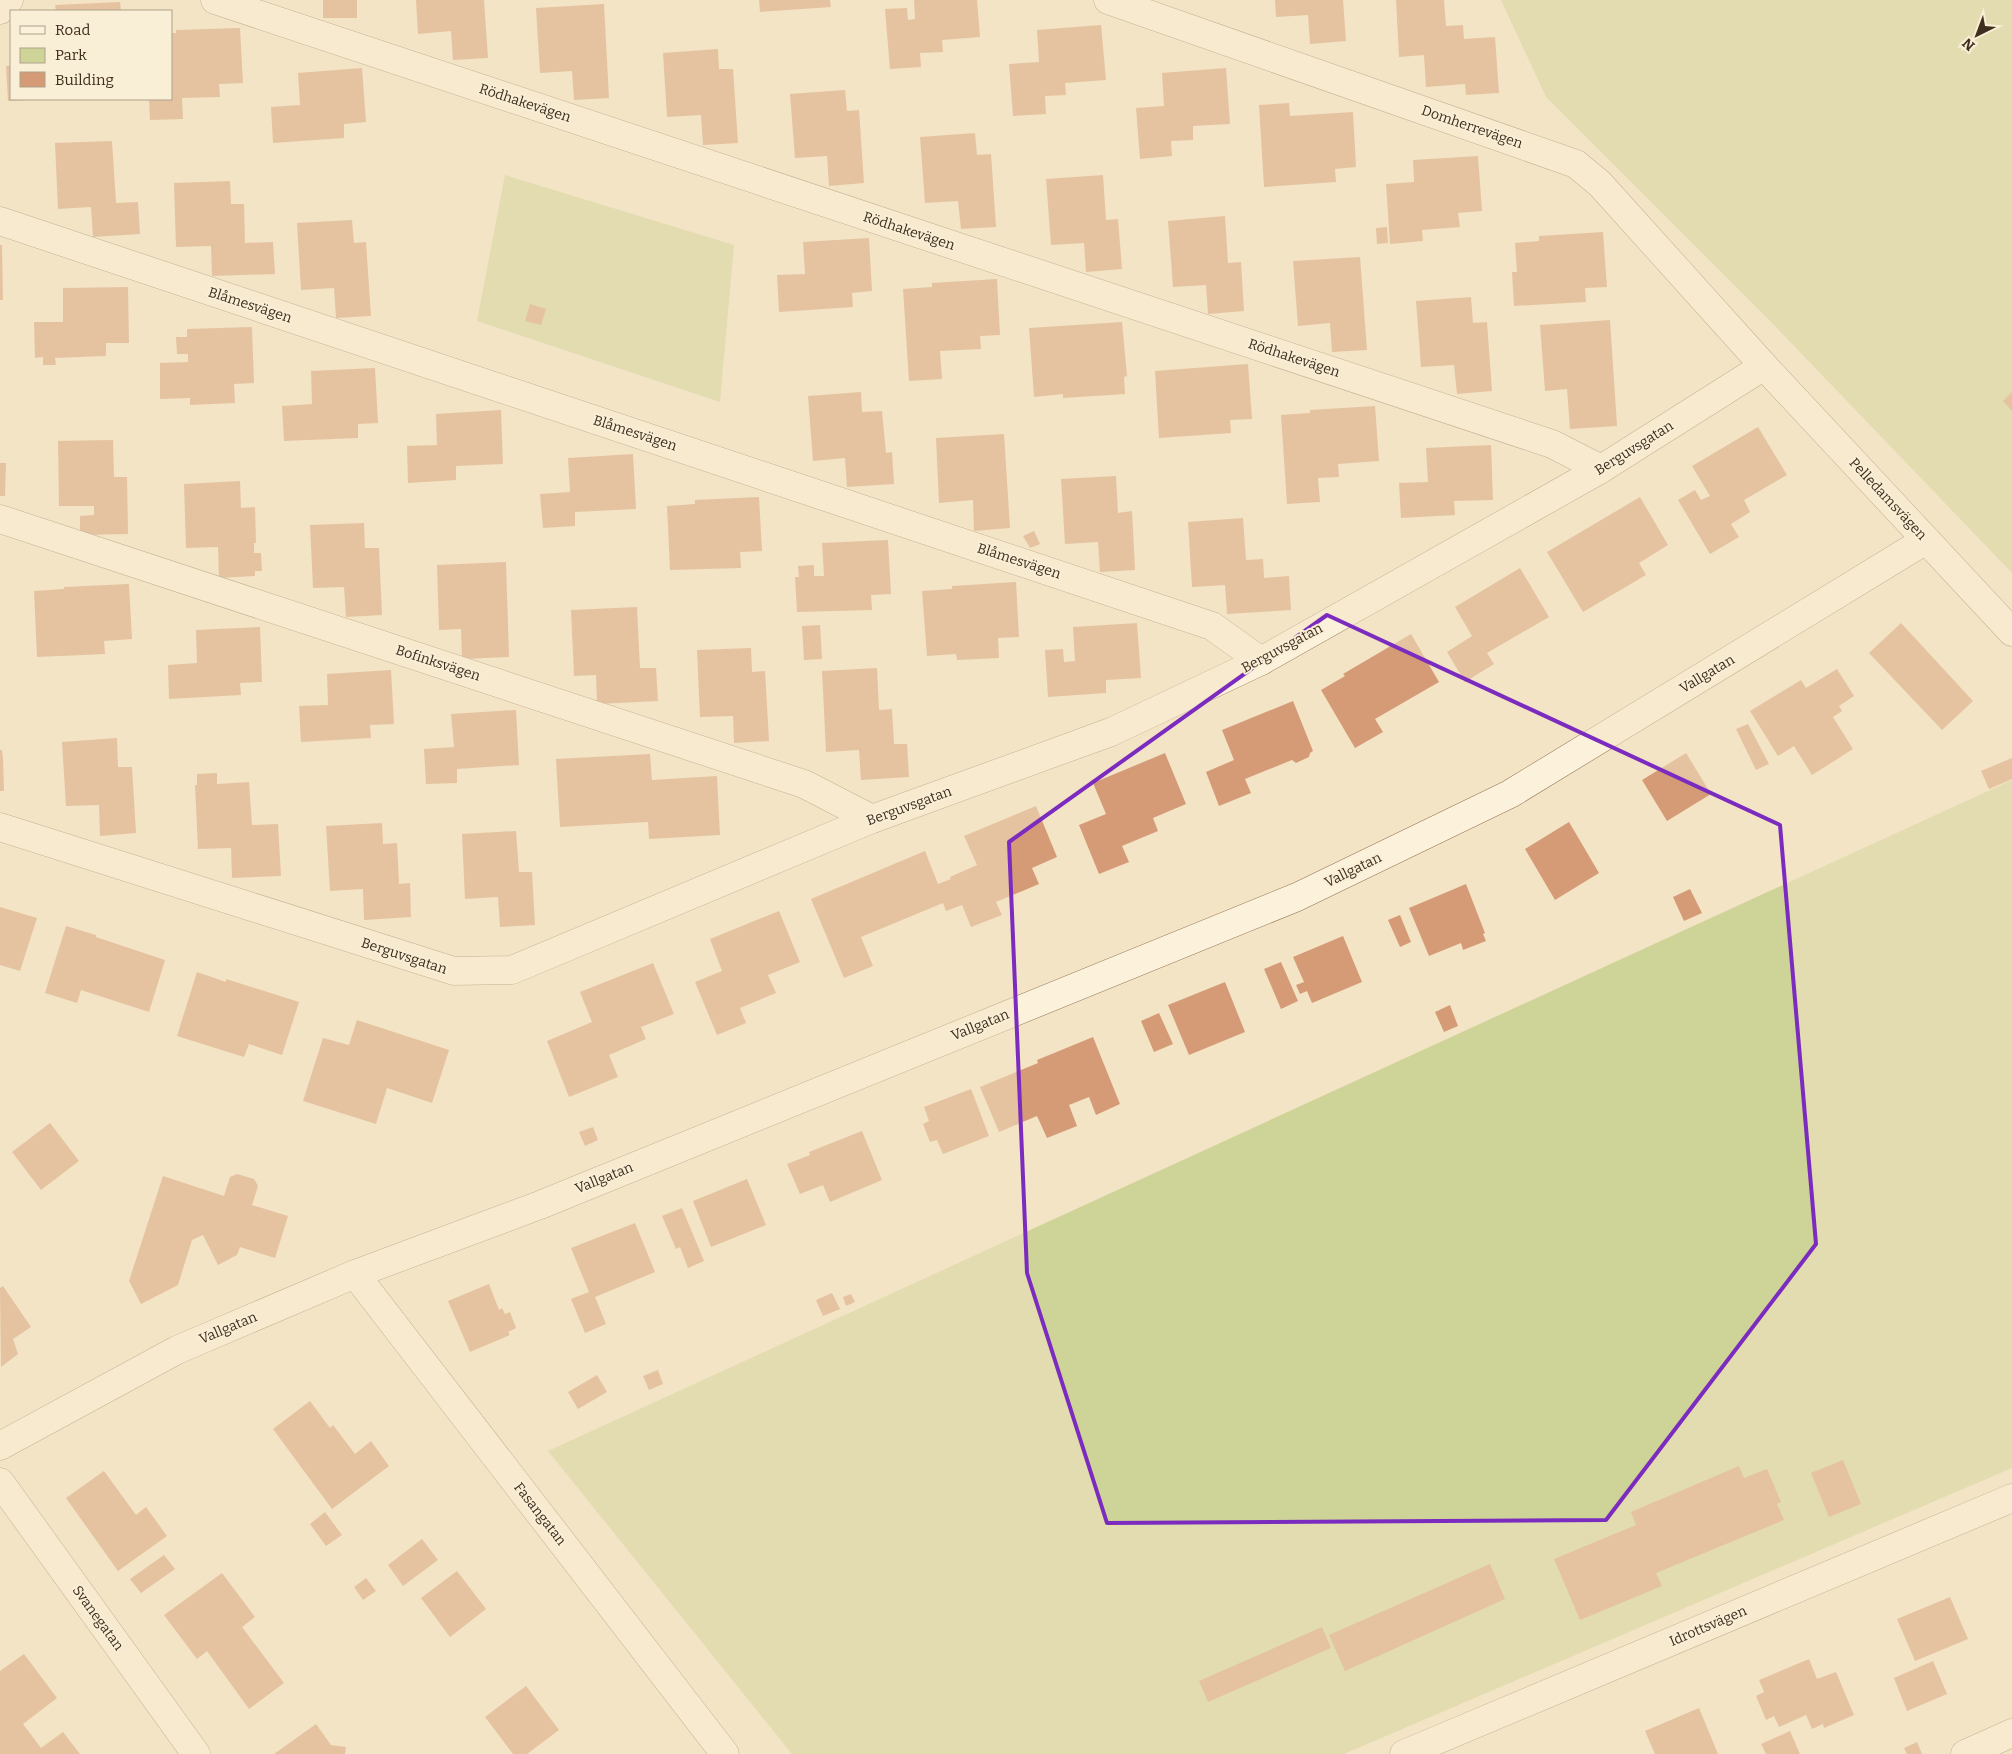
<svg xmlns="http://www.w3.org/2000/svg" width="2012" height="1754" font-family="Bitter,serif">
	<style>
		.green { fill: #ced397 }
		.building { fill: #d59b77 }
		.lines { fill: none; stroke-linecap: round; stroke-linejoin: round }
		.street-casing { stroke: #917558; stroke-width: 29 }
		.street { stroke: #fcf1da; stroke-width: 28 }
		.marked { fill: none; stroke: #7b2cbf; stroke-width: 4; stroke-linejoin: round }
		.labels { text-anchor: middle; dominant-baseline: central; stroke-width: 4; stroke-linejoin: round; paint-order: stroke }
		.street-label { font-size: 14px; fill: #3f2d1e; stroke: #f9eed6 }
	</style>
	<rect width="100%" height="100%" fill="#f3e4c5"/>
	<g class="green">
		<polygon points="1501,0 2012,0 2012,573 1775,326 1546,97"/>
		<polygon points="505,175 734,245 720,402 477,321"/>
		<polygon points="2012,780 2012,1468 1344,1754 792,1754 548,1451"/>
	</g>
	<g class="building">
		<rect x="323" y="0" width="34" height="18"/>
		<polygon points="416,0 484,0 488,58 453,60 451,31 418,34"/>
		<polygon points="759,0 830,0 831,7 760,12"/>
		<polygon points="914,0 977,0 980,37 942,40 943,52 920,53 921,67 890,69 885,9 907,8 908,20 915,19"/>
		<polygon points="1275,0 1343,0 1346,41 1310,44 1308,15 1276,17"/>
		<polygon points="1396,0 1444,0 1446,26 1463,25 1464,39 1495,37 1499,93 1466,95 1465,84 1426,87 1424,55 1399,57"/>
		<polygon points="120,2 121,11 56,11 55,5"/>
		<polygon points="604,4 609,98 574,100 572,71 540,73 536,8"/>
		<polygon points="1101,25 1106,80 1065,83 1066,95 1045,96 1046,114 1013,116 1009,64 1039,62 1037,30"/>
		<polygon points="240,28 243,83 219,84 220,97 182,98 183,119 150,120 149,99 171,99 171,33 176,33 176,30"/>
		<polygon points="718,49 719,69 733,69 738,143 703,145 701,115 667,117 663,53"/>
		<polygon points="6,66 11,66 11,99 28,99 28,100 8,101"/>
		<polygon points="362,68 366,122 344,124 344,138 273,143 271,107 300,105 298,73"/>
		<polygon points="1226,68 1230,124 1193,126 1193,140 1171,141 1172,156 1140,159 1136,108 1164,106 1162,73"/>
		<polygon points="845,90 847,111 859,110 864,183 829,186 827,156 795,158 790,94"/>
		<polygon points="1289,103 1290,116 1353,112 1356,167 1335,169 1336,182 1264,187 1259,105"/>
		<polygon points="975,133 977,155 991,154 996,227 961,229 958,201 925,203 920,137"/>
		<polygon points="112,141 116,203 138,202 140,234 93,237 91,207 58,209 55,143"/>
		<polygon points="1478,156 1482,211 1458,213 1460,227 1422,230 1423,241 1390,244 1386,184 1414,182 1413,160"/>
		<polygon points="1103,175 1106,220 1118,219 1122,269 1086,272 1084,243 1051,245 1046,179"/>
		<polygon points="230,181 231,204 244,204 245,243 273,242 275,274 212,276 211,246 176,247 174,183"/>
		<polygon points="1225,216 1228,263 1241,262 1244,311 1208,314 1206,285 1173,287 1168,221"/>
		<polygon points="352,220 354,243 366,242 371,316 336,318 334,288 301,290 297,223"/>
		<polygon points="1387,227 1388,243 1377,244 1376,228"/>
		<polygon points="1603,232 1607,287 1585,288 1586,302 1514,306 1512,272 1517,272 1515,243 1539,241 1539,236"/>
		<polygon points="869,238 872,291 852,293 853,307 779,312 777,275 805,274 803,242"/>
		<polygon points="0,245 2,245 3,300 0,300"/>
		<polygon points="1360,257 1367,350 1332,352 1330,323 1298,326 1293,261"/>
		<polygon points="997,279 1000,335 980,336 981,349 940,351 942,379 909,381 903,289 932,287 932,283"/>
		<polygon points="128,287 129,343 106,343 106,356 55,358 56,365 43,365 43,357 35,358 34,322 63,322 63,288"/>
		<polygon points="1471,297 1473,323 1487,322 1492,391 1457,394 1454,365 1421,367 1416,301"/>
		<polygon points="530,304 546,309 541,325 525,321"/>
		<polygon points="1610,320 1617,426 1570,429 1567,389 1545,391 1540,325"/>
		<polygon points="1122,322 1127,376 1124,377 1125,394 1063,398 1063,394 1034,397 1029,328"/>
		<polygon points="252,327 254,383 234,384 235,403 190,405 190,398 160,399 160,363 188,362 188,354 177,354 176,337 187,337 187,329"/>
		<polygon points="1248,364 1252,419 1230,420 1231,433 1159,438 1155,371"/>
		<polygon points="375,368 378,423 358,424 358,438 284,441 282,406 312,404 311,371"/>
		<polygon points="861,392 862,412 882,411 886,453 892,452 894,484 847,487 845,458 813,461 808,396"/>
		<polygon points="2012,392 2012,411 2003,401"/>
		<polygon points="1375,406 1379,461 1338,464 1339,477 1318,478 1320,502 1287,504 1281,415 1310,413 1310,410"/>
		<polygon points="501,410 503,464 456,466 456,480 408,483 407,446 437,445 436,414"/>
		<polygon points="1758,427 1787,475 1744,500 1750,512 1731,524 1739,537 1710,554 1678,500 1695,490 1701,500 1710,496 1692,466"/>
		<polygon points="1004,434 1010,528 974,531 973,500 939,503 936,438"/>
		<polygon points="113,440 114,477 127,477 128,534 80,535 80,516 94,515 94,506 59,506 58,441"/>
		<polygon points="1491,445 1493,500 1454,501 1455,515 1401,518 1399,483 1428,482 1426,448"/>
		<polygon points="633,454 636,509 575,512 575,526 543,528 540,494 570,492 568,458"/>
		<polygon points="0,463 6,463 5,496 0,496"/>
		<polygon points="1116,476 1118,513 1132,511 1135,570 1100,572 1098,542 1065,544 1061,479"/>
		<polygon points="240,481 241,508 255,507 256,543 254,543 254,553 261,553 262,571 255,571 255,576 219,578 218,547 186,548 184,484"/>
		<polygon points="759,497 762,551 740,552 741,568 670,570 667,506 695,504 695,500"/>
		<polygon points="1640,497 1668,545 1639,563 1646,575 1583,612 1547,552"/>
		<polygon points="1243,518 1246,560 1263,559 1264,578 1289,576 1291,610 1227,614 1225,585 1192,587 1188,522"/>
		<polygon points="364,523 365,548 379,548 382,615 346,617 344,587 313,588 310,525"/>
		<polygon points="1034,531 1040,544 1030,548 1023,536"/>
		<polygon points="888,540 891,594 871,595 872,610 797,612 795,577 799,577 798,566 814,565 814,576 824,576 822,543"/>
		<polygon points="506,562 509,657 462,659 461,629 439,630 437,565"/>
		<polygon points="1520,568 1549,617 1487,653 1494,664 1465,682 1447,652 1472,636 1455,607"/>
		<polygon points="1016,582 1019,637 998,638 999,658 957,660 956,654 927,656 922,591 952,589 952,586"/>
		<polygon points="129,584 132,639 104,641 105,654 37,657 34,591 64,589 64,587"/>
		<polygon points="637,607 640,668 656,668 658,701 597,704 596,675 574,676 571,610"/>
		<polygon points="1137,623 1141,678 1106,680 1106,693 1048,697 1045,650 1063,649 1064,662 1075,661 1073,627"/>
		<polygon points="1901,623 1973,701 1942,730 1869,653"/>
		<polygon points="820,625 822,659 804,660 802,626"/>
		<polygon points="260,627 262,682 240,683 241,695 169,699 168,665 197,663 196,630"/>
		<polygon points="1411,634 1439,682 1375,719 1383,732 1355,748 1321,690 1345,676 1343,674"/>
		<polygon points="751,648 752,672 765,671 769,741 734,743 733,716 700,717 697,650"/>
		<polygon points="877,668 879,710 892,709 894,744 907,744 909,777 861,780 859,750 826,752 822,671"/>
		<polygon points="1837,669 1854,696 1839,706 1842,711 1833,717 1853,749 1812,775 1794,746 1778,756 1750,711 1801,680 1806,688"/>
		<polygon points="391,670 394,724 370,725 371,738 301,742 299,706 328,705 327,674"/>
		<polygon points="1293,701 1313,751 1310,753 1309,757 1296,763 1292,760 1245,779 1251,793 1219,806 1206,772 1234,760 1222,730"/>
		<polygon points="516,710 519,765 457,769 457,783 426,784 424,749 454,747 451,714"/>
		<polygon points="1748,724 1769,764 1756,770 1736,729"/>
		<polygon points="117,738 118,767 132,767 136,833 100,836 99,805 66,806 62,742"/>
		<polygon points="0,750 2,750 3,759 4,791 0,791"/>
		<polygon points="1165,753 1186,804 1153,818 1158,831 1122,846 1129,862 1099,874 1079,825 1106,814 1093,783"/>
		<polygon points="1686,753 1711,794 1667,821 1642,780"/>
		<polygon points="650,754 652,780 717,776 720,835 649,839 648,822 560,827 556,759"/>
		<polygon points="2012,758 2012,779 1989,789 1981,771"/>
		<polygon points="217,773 217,784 249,782 252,825 278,824 281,876 232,878 231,848 198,849 195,785 197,785 197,774"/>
		<polygon points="1036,806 1057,857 1032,868 1039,884 996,902 1002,915 971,927 962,905 946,911 943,903 861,937 873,966 844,978 811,899 925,851 938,884 951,879 950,877 977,865 964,836"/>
		<polygon points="1569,822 1599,873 1555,900 1525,849"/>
		<polygon points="382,823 383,844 397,843 399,884 410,883 411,917 364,920 363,889 330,891 326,826"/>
		<polygon points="516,831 519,872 532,872 535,925 500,927 498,897 465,899 462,834"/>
		<polygon points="1466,884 1485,933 1483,934 1486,941 1463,950 1461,943 1429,956 1409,908"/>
		<polygon points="1690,889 1702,913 1684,921 1673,897"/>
		<polygon points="0,907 37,918 20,971 0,965"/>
		<polygon points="779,911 800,962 768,975 776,993 740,1008 746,1023 717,1035 695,982 722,971 710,939"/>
		<polygon points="1400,915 1411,942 1400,947 1388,920"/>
		<polygon points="66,926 96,935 96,937 165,960 149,1012 81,990 77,1003 45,993"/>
		<polygon points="1343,936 1362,982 1312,1003 1307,991 1300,994 1296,985 1304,982 1293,957"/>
		<polygon points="1281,962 1298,1001 1281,1009 1264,969"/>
		<polygon points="653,963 674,1014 641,1027 646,1039 609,1055 618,1077 569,1097 547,1041 592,1022 580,992"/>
		<polygon points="197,972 226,982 226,979 299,1002 282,1055 249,1044 244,1057 177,1036"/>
		<polygon points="1225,982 1245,1032 1189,1055 1168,1005"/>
		<polygon points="1450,1005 1458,1026 1444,1032 1435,1012"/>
		<polygon points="1159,1013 1173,1044 1154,1052 1141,1021"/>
		<polygon points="357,1020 449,1050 432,1103 387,1088 376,1124 303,1101 323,1038 349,1045"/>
		<polygon points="1093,1037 1120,1104 1096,1115 1089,1097 1069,1105 1077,1126 1047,1138 1037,1116 999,1132 980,1087 1038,1063 1037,1060"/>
		<polygon points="971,1089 989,1136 943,1154 937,1140 930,1142 923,1124 929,1121 924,1107"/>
		<polygon points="50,1123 79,1161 41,1190 12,1152"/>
		<polygon points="593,1127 598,1140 585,1146 579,1132"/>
		<polygon points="862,1131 882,1180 830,1202 823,1185 800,1194 787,1164 810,1155 809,1152"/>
		<polygon points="237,1174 254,1179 258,1186 252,1205 288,1216 275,1258 240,1247 237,1255 218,1265 203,1235 192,1240 178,1285 141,1304 129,1281 163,1176 224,1196 230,1177"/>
		<polygon points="747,1179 766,1225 711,1247 693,1201"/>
		<polygon points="682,1208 704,1261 688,1268 680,1247 676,1249 662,1216"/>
		<polygon points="635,1223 655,1272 595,1297 606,1324 585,1333 571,1299 589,1292 571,1248"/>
		<polygon points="489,1284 499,1310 502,1308 505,1314 510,1312 516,1328 508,1332 510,1335 470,1352 448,1301"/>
		<polygon points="3,1286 31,1327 13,1339 18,1354 1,1367 0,1288"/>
		<polygon points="832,1293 840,1309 823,1316 816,1300"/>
		<polygon points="851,1294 855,1302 846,1306 843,1297"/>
		<polygon points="658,1370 663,1384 649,1390 643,1376"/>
		<polygon points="597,1375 607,1392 578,1409 568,1392"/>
		<polygon points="310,1401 330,1428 333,1425 355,1454 371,1441 389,1466 332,1509 273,1429"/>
		<polygon points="1843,1460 1861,1504 1829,1517 1811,1473"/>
		<polygon points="1739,1466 1744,1478 1767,1469 1781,1502 1777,1504 1784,1520 1656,1573 1662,1586 1580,1620 1554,1559 1636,1525 1631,1512"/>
		<polygon points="104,1471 136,1515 146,1507 167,1536 118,1571 66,1498"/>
		<polygon points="325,1512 342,1535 326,1546 310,1524"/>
		<polygon points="422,1539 438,1560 403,1586 388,1565"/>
		<polygon points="164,1555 175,1569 141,1593 130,1579"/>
		<polygon points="1490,1564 1505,1599 1345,1671 1329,1635"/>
		<polygon points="457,1571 486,1609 450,1637 421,1598"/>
		<polygon points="222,1573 255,1617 242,1627 284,1683 249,1709 207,1651 197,1659 164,1615"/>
		<polygon points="366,1578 376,1591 363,1600 354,1587"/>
		<polygon points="1950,1597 1968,1639 1915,1661 1897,1619"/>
		<polygon points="1322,1627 1331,1648 1208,1702 1199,1681"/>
		<polygon points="24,1654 57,1698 23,1724 41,1748 63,1732 80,1754 0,1754 0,1671"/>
		<polygon points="1809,1659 1817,1679 1836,1672 1854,1715 1824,1728 1823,1724 1812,1729 1806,1715 1779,1727 1774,1716 1766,1720 1756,1696 1764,1692 1759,1680"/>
		<polygon points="1933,1661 1947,1694 1907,1711 1894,1678"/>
		<polygon points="526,1686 559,1730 527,1754 513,1754 485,1717"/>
		<polygon points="1699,1708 1718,1754 1655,1754 1645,1731"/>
		<polygon points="316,1724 331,1745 346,1747 345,1754 274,1754"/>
		<polygon points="1790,1731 1800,1754 1766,1754 1761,1744"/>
		<polygon points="1917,1742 1922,1754 1907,1754 1904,1748"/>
	</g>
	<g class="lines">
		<g class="street-casing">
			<g id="street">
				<polyline points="215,0 1552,444 1601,469"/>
				<polyline points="1108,0 1576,164 1600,184 1764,366 2012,632"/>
				<polyline points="0,10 9,0"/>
				<polyline points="0,221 1212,626 1261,661"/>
				<polyline points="0,519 804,784 872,819"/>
				<polyline points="0,827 454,971 512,970 872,819 1111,732 1261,661 1601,469 1764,366"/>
				<polyline points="355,1274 725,1754"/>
				<polyline points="0,1446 177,1350 355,1274 540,1205 1297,897 1510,794 1926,540"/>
				<polyline points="0,1482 196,1754"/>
				<polyline points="1404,1754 2012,1498"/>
				<polyline points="1965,1754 2012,1733"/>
			</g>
		</g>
		<use href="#street" class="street"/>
	</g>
	<path d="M0 0H2012V1754H0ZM 1327,615 L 1780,825 L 1816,1244 L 1606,1520 L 1107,1523 L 1027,1273 L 1009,842 Z" fill="#f3e4c5" fill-opacity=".55" fill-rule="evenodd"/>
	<path class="marked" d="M 1327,615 L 1780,825 L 1816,1244 L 1606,1520 L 1107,1523 L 1027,1273 L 1009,842 Z"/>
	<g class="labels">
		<g class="street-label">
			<text transform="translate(525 103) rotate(18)">Rödhakevägen</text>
			<text transform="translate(1472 127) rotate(19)">Domherrevägen</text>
			<text transform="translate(909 231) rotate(18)">Rödhakevägen</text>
			<text transform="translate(250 305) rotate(18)">Blåmesvägen</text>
			<text transform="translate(1294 358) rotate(18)">Rödhakevägen</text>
			<text transform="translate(635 433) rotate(18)">Blåmesvägen</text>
			<text transform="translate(1634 448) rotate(-32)">Berguvsgatan</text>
			<text transform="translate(1888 499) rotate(47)">Pelledamsvägen</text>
			<text transform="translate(1019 561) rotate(18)">Blåmesvägen</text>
			<text transform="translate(1282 648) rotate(-28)">Berguvsgatan</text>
			<text transform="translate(438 663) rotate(18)">Bofinksvägen</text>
			<text transform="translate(1707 674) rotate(-31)">Vallgatan</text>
			<text transform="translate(909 806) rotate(-20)">Berguvsgatan</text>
			<text transform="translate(1353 870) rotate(-26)">Vallgatan</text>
			<text transform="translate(404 956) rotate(18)">Berguvsgatan</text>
			<text transform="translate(980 1025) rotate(-22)">Vallgatan</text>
			<text transform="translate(604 1178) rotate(-22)">Vallgatan</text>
			<text transform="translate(228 1328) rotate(-23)">Vallgatan</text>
			<text transform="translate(540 1514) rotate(52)">Fasangatan</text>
			<text transform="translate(98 1618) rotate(54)">Svanegatan</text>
			<text transform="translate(1708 1626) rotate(-23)">Idrottsvägen</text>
		</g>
	</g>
	<rect x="10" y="10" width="162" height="90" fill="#f9eed6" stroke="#afa18c"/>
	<rect x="20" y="26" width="25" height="8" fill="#fcf1da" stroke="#afa18c"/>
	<text x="55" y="35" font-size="15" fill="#3f2d1e">Road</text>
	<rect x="20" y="48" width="25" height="15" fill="#ced397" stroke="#afa18c"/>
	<text x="55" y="60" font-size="15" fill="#3f2d1e">Park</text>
	<rect x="20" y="72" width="25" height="15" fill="#d59b77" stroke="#afa18c"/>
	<text x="55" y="85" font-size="15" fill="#3f2d1e">Building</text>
	<g transform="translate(1977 35) rotate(222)" stroke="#f9eed6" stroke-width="4" paint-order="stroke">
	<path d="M0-4L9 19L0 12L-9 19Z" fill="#3f2d1e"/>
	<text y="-8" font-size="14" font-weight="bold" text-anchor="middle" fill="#3f2d1e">N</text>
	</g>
</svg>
